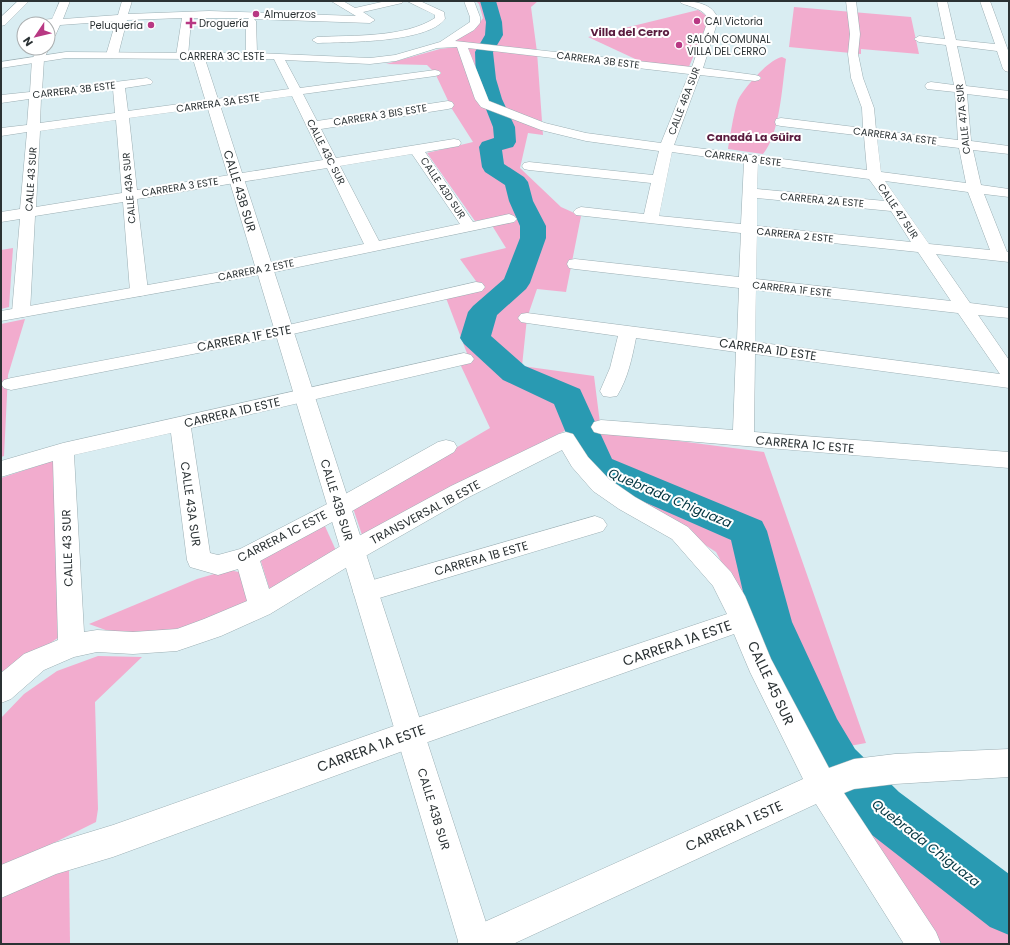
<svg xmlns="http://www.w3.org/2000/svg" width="1010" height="945" font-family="Poppins,sans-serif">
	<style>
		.green { fill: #f2acce }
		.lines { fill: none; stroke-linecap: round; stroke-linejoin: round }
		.river { fill: #299ab2; fill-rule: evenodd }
		.street-casing { stroke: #9cafb4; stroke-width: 1 }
		.secondary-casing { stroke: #9cafb4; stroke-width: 1 }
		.street { fill: #fff; fill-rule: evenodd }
		.secondary { fill: #fff; fill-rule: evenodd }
		.poi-dot { fill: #b83883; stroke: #fff; stroke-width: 1.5 }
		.labels { text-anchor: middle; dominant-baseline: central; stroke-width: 4; stroke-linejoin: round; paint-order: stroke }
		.far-poi-label { font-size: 10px; fill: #2b3234; stroke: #fff; text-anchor: start }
		.far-street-label { font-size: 10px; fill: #2b3234; stroke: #fff }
		.far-neighbourhood-label { font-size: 11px; font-weight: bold; fill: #591b3e; stroke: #fff }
		.street-label { font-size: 12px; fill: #2b3234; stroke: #fff }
		.water-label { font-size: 13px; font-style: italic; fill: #023540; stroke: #fff }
		.near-street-label { font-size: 14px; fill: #2b3234; stroke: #fff }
	</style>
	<rect width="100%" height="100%" fill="#d9edf2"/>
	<g class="green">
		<polygon points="476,1 538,1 531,7 537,52 543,135 528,133 520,168 561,207 581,216 566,292 537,289 527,318 522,366 594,376 601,431 764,452 866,743 811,753 758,630 716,552 593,472 566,430 364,541 353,508 490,428 461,366 468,356 446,298 481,288 460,259 506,248 488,219 475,221 427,153 473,142 452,109 435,73 427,65 386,64 440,49 456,47 451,42 476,28 483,18 479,4"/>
		<polygon points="794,7 911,17 919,54 861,49 861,54 789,47"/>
		<polygon points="698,10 708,17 708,22 688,69 646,64 588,37"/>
		<path d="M 782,57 L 786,59 C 782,86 780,134 763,154 L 728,149 C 730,137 734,111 738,100 C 744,88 769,59 782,57 Z"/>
		<polygon points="13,248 9,307 1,309 1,250"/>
		<polygon points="25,319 8,375 4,456 1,457 1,324"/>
		<polygon points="55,460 65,633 46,646 1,672 1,478"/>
		<polygon points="324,524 338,555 271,594 260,558"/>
		<polygon points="228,570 239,572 245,581 248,607 219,621 141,635 114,633 89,624 197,579"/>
		<polygon points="98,656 142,657 95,702 98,809 96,822 1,869 1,718 24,694 57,671"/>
		<polygon points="887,788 1009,883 1009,944 938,944 835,790"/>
		<polygon points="69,867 70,944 1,944 1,896"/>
	</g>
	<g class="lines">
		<polygon class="river" points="480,1 496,1 502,22 503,35 493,52 496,79 502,99 515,127 516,142 513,147 502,150 504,164 524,177 528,182 533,201 546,226 546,238 530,283 526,289 497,315 491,336 525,366 580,389 612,459 762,521 767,531 792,622 837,719 855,749 899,792 1009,874 1009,935 990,927 863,828 821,783 803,751 750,622 731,540 585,476 580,467 554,404 503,380 464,344 460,338 468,312 473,306 504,279 520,238 520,226 509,201 505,185 485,172 482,167 479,147 482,142 494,138 493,127 482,99 476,79 475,52 485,35 486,22"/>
		<g class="street-casing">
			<g id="street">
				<polygon points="18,1 29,1 5,25 1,26 1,17"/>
				<path d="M 60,1 L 70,1 L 63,19 L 118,15 L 122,1 L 132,1 L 128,14 L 209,11 L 356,16 L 331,1 L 343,1 L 355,8 L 386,1 L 404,1 L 402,3 L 363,12 L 375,20 L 370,23 L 254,19 L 256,21 L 257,53 L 370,58 L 395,55 L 440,42 L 470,22 L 470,17 L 464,1 L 474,1 L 480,17 L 480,23 L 474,30 L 455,41 L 692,67 L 708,20 C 706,9 690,7 681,3 L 679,1 C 694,1 714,3 718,20 L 703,68 L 755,75 L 759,76 L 761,78 L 759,80 L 755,81 L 700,75 L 674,145 L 867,170 L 864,136 L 781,126 L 776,125 L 775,122 L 776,119 L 781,118 L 863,128 L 862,108 L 851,78 L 848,54 L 850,34 L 846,1 L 856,1 L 860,34 L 858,54 L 863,78 L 874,108 L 876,130 L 958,140 L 955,92 L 927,89 L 925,86 L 927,83 L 931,82 L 954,85 L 946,45 L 919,42 L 914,39 L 919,36 L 945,39 L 937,1 L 947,1 L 956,40 L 995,44 L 980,1 L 990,1 L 1009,53 L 1009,72 L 1005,71 L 1003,69 L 997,51 L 957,46 L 966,86 L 1009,91 L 1009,99 L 967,94 L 971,141 L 1009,146 L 1009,154 L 973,150 L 981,185 L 1009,189 L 1009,197 L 984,194 L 1007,252 L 1009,252 L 1009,262 L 936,254 L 970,303 L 1009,308 L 1009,318 L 978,315 L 1009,360 L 1009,388 L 755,354 L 754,432 L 1009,452 L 1009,468 L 601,434 L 594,432 L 591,427 L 594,422 L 601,420 L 733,430 L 736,352 L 636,338 C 632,358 628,378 617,396 L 610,397 L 603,396 L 600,391 L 610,368 L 618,336 L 527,323 L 521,322 L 518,318 L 521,314 L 527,313 L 737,340 L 739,288 L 575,269 L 569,268 L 567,264 L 569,260 L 575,259 L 739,277 L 741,233 L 576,215 L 573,212 L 576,209 L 581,207 L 644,214 L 651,183 L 529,170 L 524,169 L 522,166 L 524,163 L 529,162 L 653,175 L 659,151 L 586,141 L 541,130 L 481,107 L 475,99 L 457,47 L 437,48 L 396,61 L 370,64 L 285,60 L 300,88 L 435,70 L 439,71 L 441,73 L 439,75 L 435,76 L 303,94 L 317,121 L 448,101 L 452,102 L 454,105 L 452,108 L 448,109 L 321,129 L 336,158 L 454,139 L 459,140 L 461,143 L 459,146 L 425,152 L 473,222 L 509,214 L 514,216 L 517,219 L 514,222 L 265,274 L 259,273 L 257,269 L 259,265 L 364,244 L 327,168 L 137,199 L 148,291 L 145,295 L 139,296 L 133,295 L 130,291 L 123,202 L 35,216 L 30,312 L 27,316 L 21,317 L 15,316 L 12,312 L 20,219 L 1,222 L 1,212 L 20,209 L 27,132 L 1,136 L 1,128 L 27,125 L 29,99 L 1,103 L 1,95 L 30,92 L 32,59 L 39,48 L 48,48 L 48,46 L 49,48 L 44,59 L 42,91 L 147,78 L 151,80 L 153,82 L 151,84 L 125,88 L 128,111 L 289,89 L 274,59 L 198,59 L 192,56 L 198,53 L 246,53 L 246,21 L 249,18 L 189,18 L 191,20 L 188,56 L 182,59 L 176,56 L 182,18 L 127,20 L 118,55 L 112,58 L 106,55 L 116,21 L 60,25 L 55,36 L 48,36 L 49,26 L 48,24 L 24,24 L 29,21 L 52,19 ZM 468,48 L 689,74 L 661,143 L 586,133 L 545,123 L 489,101 ZM 113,89 L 115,113 L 40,123 L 41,98 ZM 292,96 L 323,160 L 137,190 L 129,118 ZM 116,120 L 122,193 L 36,207 L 40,131 ZM 877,138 L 959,148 L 966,183 L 881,172 ZM 672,152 L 744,162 L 741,224 L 659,216 ZM 412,154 L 460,224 L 379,241 L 340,166 ZM 758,164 L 869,179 L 885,201 L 757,189 ZM 885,181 L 968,192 L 990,250 L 929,244 ZM 757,198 L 891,211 L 911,242 L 757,226 ZM 757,235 L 918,252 L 951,301 L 756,279 ZM 756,290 L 958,313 L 1000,374 L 755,342 Z"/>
				<path d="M 407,1 L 420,1 L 444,12 L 445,19 C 427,43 346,42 317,43 L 312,40 L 317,37 C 353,35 404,38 435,18 L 435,15 Z"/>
				<polygon points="476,282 482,283 485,287 482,291 284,336 11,390 4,388 1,384 4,380 11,378 284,326"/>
				<path d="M 464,353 L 471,355 L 474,359 L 471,363 L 191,428 L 210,553 L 218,555 L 240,549 L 331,502 L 438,442 L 446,440 L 454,442 L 457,447 L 454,452 L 347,514 L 260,561 L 269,589 L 344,544 L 451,486 L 559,434 L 566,432 L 573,434 L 588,457 L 609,479 L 635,497 L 688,527 L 731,572 L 745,596 L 771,659 L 829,768 L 854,759 L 895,754 L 1009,749 L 1009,777 L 895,784 L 854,789 L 844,793 L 936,932 L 941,944 L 904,944 L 816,804 L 513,944 L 457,944 L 462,932 L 803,779 L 750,672 L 734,634 L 411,748 L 113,857 L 56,874 L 1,898 L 1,865 L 54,843 L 113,825 L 411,720 L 727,614 L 713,586 L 672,539 L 619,509 L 593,491 L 572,467 L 562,450 L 467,498 L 362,558 L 270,614 L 221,636 L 177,651 L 133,654 L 97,652 L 74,657 L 44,670 L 11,699 L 1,703 L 1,673 L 24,654 L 58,640 L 53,461 L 1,477 L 1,461 L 63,443 ZM 171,433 L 187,560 L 190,567 L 218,575 L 238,569 L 247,601 L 204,619 L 177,629 L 133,632 L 97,630 L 84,632 L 74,455 Z"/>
				<polygon points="595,516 603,519 607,525 603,531 366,602 357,599 353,592 357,585 366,582"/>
			</g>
		</g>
		<g class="secondary-casing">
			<polygon id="secondary" points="66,52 198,53 204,56 493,944 459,944 258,275 1,321 1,311 255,266 193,59 66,58 1,68 1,62"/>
		</g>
		<use href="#street" class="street"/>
		<use href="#secondary" class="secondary"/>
	</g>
	<g class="poi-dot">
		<circle cx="256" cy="14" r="4"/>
		<circle cx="697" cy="21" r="4"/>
		<path d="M189 17h4v4h4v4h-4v4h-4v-4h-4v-4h4z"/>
		<circle cx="151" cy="25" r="4"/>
		<circle cx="679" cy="45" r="4"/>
	</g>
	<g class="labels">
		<g class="far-poi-label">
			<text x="264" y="14">Almuerzos</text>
			<text x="705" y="21">CAI Victoria</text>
			<text x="199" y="23">Droguería</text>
			<text x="143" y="25" text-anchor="end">Peluquería</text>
			<text x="687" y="39">SALÓN COMUNAL<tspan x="687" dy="12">VILLA DEL CERRO</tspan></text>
		</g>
		<g class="far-street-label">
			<text x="222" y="56">CARRERA 3C ESTE</text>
			<text transform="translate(598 60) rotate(7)">CARRERA 3B ESTE</text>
			<text transform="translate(74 90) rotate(-7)">CARRERA 3B ESTE</text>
			<text transform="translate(684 101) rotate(-69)">CALLE 46A SUR</text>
			<text transform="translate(218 103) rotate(-8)">CARRERA 3A ESTE</text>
			<text transform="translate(380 115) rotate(-9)">CARRERA 3 BIS ESTE</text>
			<text transform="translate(963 119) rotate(-96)">CALLE 47A SUR</text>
			<text transform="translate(895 136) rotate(7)">CARRERA 3A ESTE</text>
			<text transform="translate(326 152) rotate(63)">CALLE 43C SUR</text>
			<text transform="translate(743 158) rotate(7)">CARRERA 3 ESTE</text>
			<text transform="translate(31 179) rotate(-86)">CALLE 43 SUR</text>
			<text transform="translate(180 187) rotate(-9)">CARRERA 3 ESTE</text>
			<text transform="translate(129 188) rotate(-95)">CALLE 43A SUR</text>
			<text transform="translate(443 188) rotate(56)">CALLE 43D SUR</text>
			<text transform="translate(822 200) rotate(5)">CARRERA 2A ESTE</text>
			<text transform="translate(898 211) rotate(56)">CALLE 47 SUR</text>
			<text transform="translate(795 235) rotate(6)">CARRERA 2 ESTE</text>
			<text transform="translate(256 270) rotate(-11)">CARRERA 2 ESTE</text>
			<text transform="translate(792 289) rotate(6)">CARRERA 1F ESTE</text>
		</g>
		<g class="far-neighbourhood-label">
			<text x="630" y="32">Villa del Cerro</text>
			<text x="754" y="137">Canadá La Güira</text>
		</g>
		<g class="street-label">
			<text transform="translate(240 191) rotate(73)">CALLE 43B SUR</text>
			<text transform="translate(244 338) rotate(-11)">CARRERA 1F ESTE</text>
			<text transform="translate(768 349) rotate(8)">CARRERA 1D ESTE</text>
			<text transform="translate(232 412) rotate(-13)">CARRERA 1D ESTE</text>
			<text transform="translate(805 444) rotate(5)">CARRERA 1C ESTE</text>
			<text transform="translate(337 500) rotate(73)">CALLE 43B SUR</text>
			<text transform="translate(191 504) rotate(82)">CALLE 43A SUR</text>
			<text transform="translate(425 512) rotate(-28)">TRANSVERSAL 1B ESTE</text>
			<text transform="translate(282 536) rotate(-27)">CARRERA 1C ESTE</text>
			<text transform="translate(67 548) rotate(-92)">CALLE 43 SUR</text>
			<text transform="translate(481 558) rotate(-16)">CARRERA 1B ESTE</text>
			<text transform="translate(434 809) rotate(73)">CALLE 43B SUR</text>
		</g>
		<g class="water-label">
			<text transform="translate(670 498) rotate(23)">Quebrada Chiguaza</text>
			<text transform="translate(926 843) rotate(38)">Quebrada Chiguaza</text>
		</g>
		<g class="near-street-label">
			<text transform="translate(677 643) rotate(-19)">CARRERA 1A ESTE</text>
			<text transform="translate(771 683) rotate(65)">CALLE 45 SUR</text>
			<text transform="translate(371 748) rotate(-20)">CARRERA 1A ESTE</text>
			<text transform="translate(734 826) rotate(-24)">CARRERA 1 ESTE</text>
		</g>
	</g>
	<rect width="1010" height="945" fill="none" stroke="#2b3234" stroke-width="4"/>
	<g transform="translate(36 36) rotate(235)"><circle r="19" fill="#ffffff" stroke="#aaadae"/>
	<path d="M0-3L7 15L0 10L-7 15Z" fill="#b83883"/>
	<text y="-6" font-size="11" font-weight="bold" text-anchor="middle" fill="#2b3234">N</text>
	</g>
</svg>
